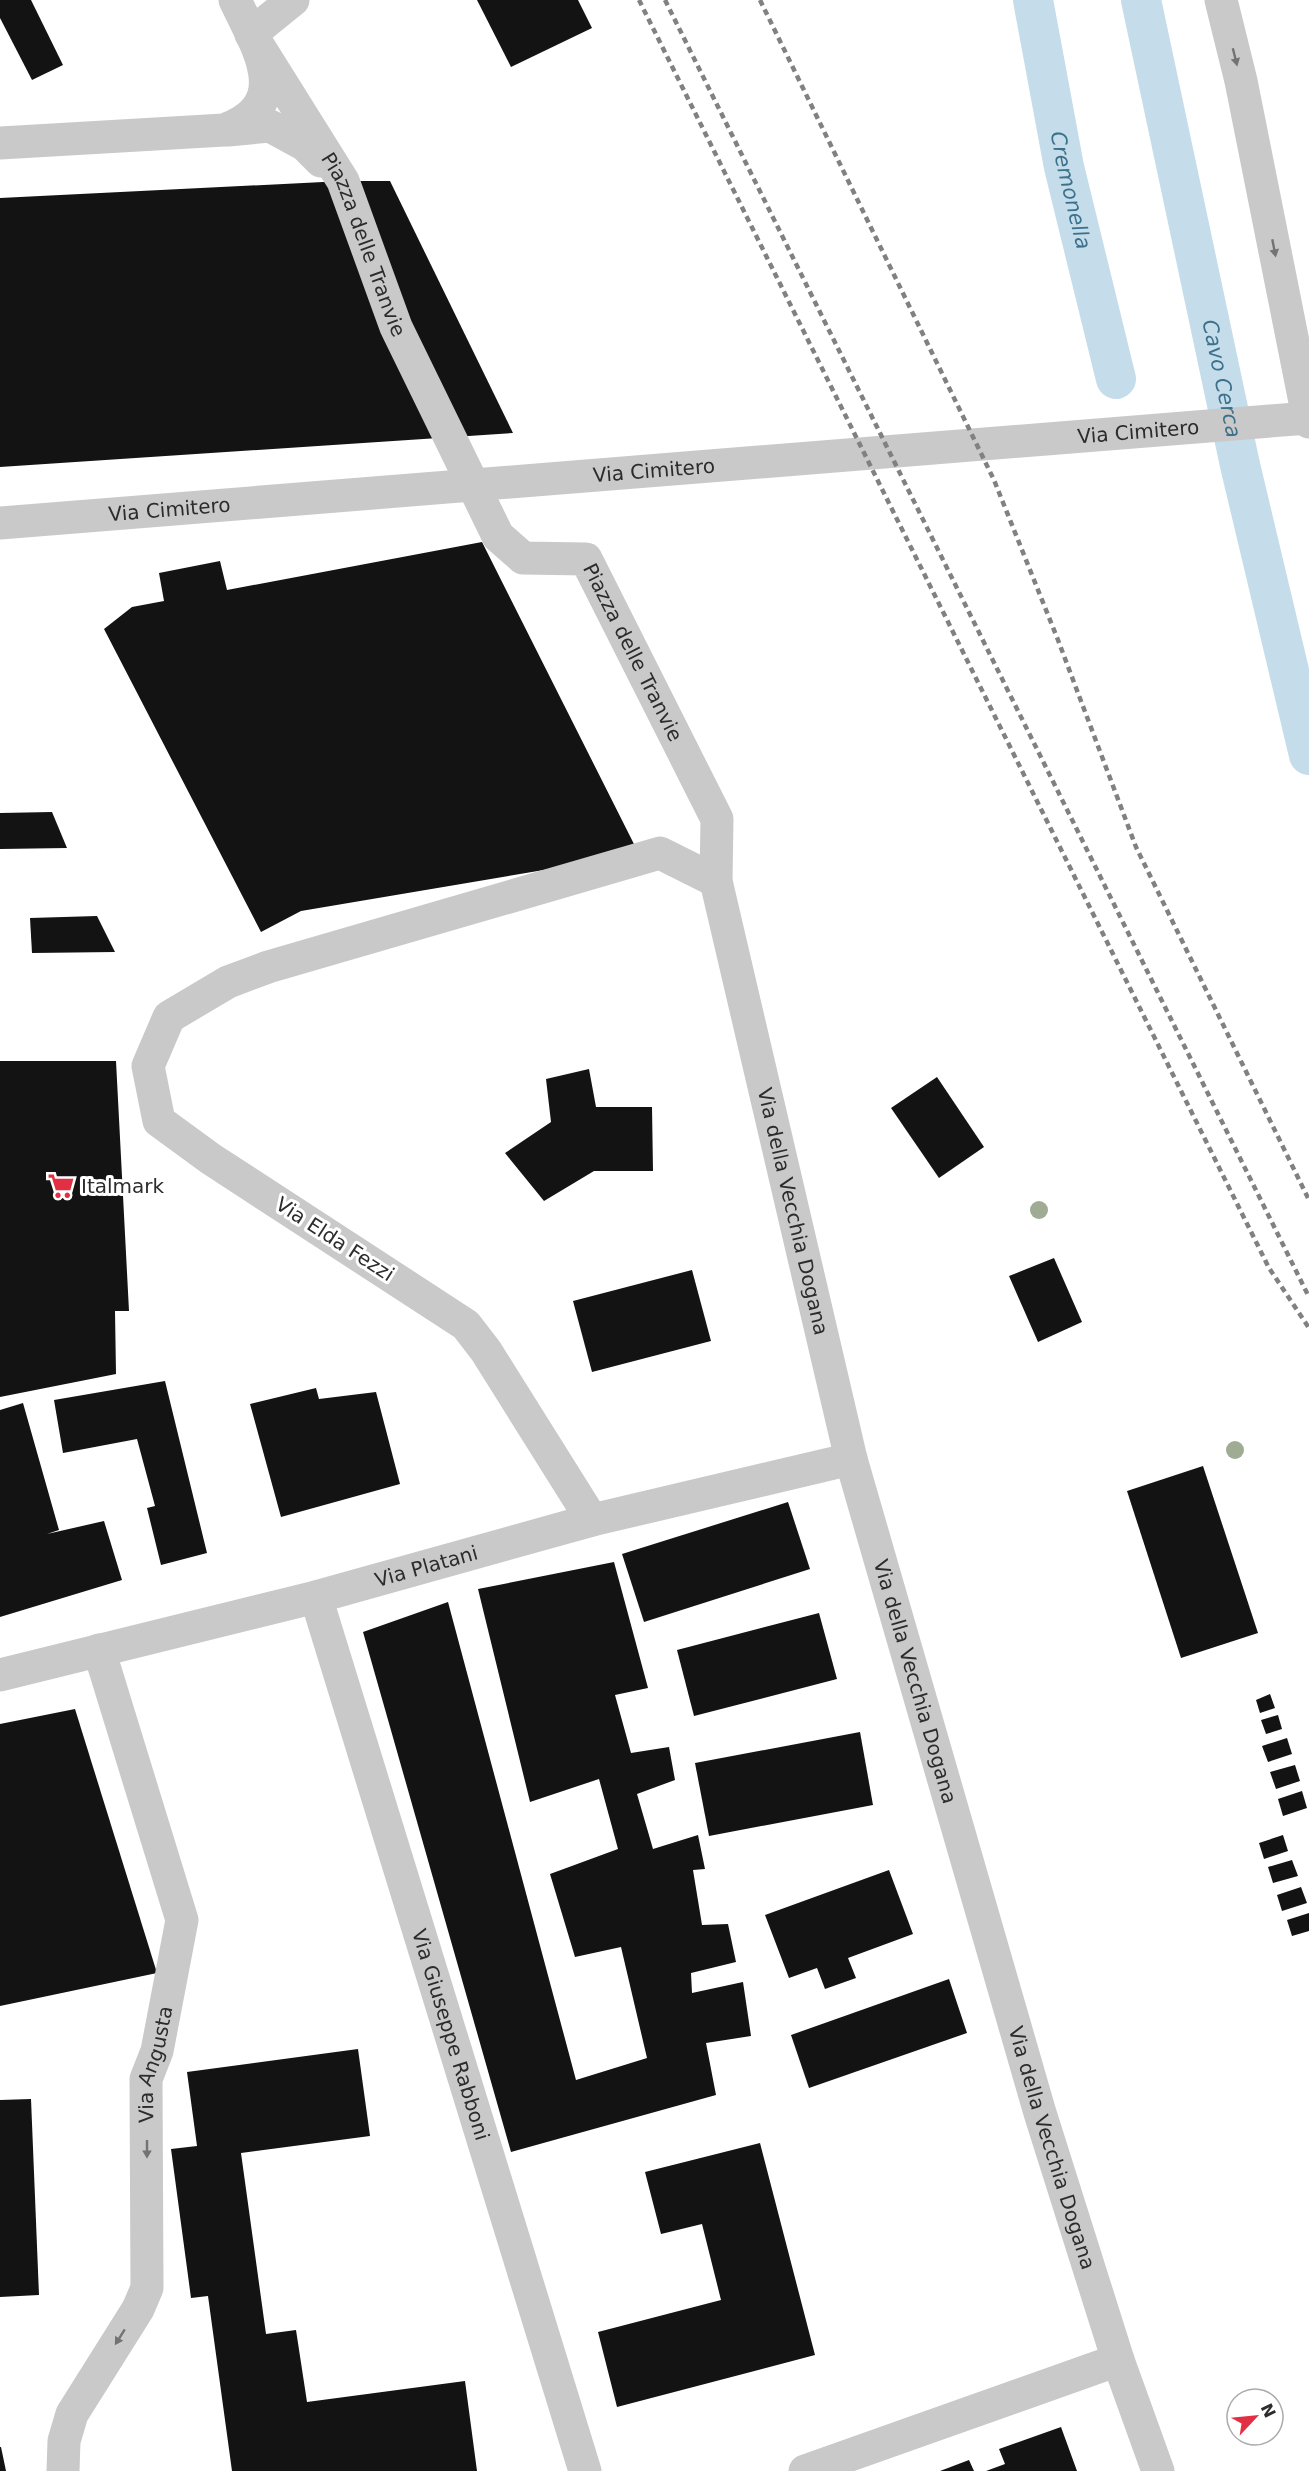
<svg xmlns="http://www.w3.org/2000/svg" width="1309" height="2471" font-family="'DejaVu Sans',sans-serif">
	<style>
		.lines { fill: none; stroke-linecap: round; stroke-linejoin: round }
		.canal { stroke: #c5ddea; stroke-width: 40 }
		.building { fill: #131313 }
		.minor { stroke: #c9c9c9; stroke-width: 33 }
		.rail { stroke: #818181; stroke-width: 4.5; stroke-dasharray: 6 4.5; stroke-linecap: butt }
		.tree { fill: #9fab93 }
		.oneway { fill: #737373 }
		.labels { text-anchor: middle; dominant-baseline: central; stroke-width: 6; stroke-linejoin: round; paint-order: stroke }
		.street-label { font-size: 20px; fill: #2c2c2c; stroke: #fff }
		.poi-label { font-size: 20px; fill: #2c2c2c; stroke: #fff; text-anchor: start }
		.water-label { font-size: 21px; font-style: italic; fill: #3c718c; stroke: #fff }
	</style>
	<rect width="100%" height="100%" fill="#fff"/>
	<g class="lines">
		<g class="canal">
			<path id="s1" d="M 1033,0 L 1064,167 L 1116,379"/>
			<path id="s2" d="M 1141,0 L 1240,465 L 1309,755"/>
		</g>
	</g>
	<g class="building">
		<polygon points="0,0 31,0 63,65 32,80 0,18"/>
		<polygon points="477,0 578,0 592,28 511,67"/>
		<polygon points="343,181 390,181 513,433 0,467 0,198"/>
		<polygon points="482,542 639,854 301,911 261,932 104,629 132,607 164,601 159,573 220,561 227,590"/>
		<polygon points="52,812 67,848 0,849 0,813"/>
		<polygon points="97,916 115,952 32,953 30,918"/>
		<polygon points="0,1061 116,1061 129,1311 115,1311 116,1374 0,1397"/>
		<polygon points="589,1069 596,1107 652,1107 653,1171 594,1171 544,1201 505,1153 551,1122 546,1079"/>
		<polygon points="937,1077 984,1147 939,1178 891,1108"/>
		<polygon points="1054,1258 1082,1322 1038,1342 1009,1276"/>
		<polygon points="692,1270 711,1341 592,1372 573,1301"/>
		<polygon points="165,1381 207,1553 161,1565 147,1508 155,1506 137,1439 63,1453 54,1400"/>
		<polygon points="316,1388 319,1399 376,1392 400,1484 281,1517 250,1404"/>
		<polygon points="23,1403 59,1530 47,1534 104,1521 122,1580 0,1617 0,1410"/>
		<polygon points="1203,1466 1258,1633 1181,1658 1127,1491"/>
		<polygon points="788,1502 810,1569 644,1622 622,1554"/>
		<polygon points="614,1562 648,1688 615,1695 631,1753 669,1747 675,1780 637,1794 653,1849 698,1835 705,1869 693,1870 702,1925 728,1924 736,1962 691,1973 692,1993 743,1982 751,2036 706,2043 716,2095 511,2152 363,1632 448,1602 576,2080 647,2058 621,1947 575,1957 550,1874 618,1849 599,1779 530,1802 478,1589"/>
		<polygon points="819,1613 837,1679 694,1716 677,1650"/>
		<polygon points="1270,1694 1275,1708 1260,1713 1256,1700"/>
		<polygon points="75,1709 157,1973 0,2006 0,1724"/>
		<polygon points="1278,1715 1282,1729 1266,1734 1261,1720"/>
		<polygon points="860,1732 873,1805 709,1836 695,1763"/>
		<polygon points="1287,1738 1292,1754 1268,1762 1262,1746"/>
		<polygon points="1295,1765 1300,1781 1276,1789 1270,1772"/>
		<polygon points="1302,1791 1307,1808 1283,1816 1278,1799"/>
		<polygon points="1283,1835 1288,1851 1264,1859 1259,1843"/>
		<polygon points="1292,1860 1298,1876 1273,1883 1268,1867"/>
		<polygon points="889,1870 913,1934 848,1958 856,1978 825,1989 817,1968 789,1978 765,1915"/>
		<polygon points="1301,1887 1307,1903 1282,1911 1277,1895"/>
		<polygon points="1309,1913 1309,1931 1292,1936 1287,1920"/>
		<polygon points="949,1979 967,2033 809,2088 791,2035"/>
		<polygon points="358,2049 370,2136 241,2153 266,2334 296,2330 307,2402 465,2381 477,2471 232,2471 208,2296 191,2298 171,2149 197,2146 187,2072"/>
		<polygon points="31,2099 39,2295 0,2297 0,2100"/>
		<polygon points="760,2143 815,2355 617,2407 598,2332 721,2300 702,2224 661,2234 645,2172"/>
		<polygon points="1061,2427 1077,2471 986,2471 1005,2464 999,2449"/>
		<polygon points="0,2447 1,2447 6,2471 0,2471"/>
		<polygon points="969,2460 974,2471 940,2471"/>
	</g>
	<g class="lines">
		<g class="minor">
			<polyline points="1221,0 1241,81 1309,422"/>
			<path id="s3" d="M 251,34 L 343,181 L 396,327 L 498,536 L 523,558 L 586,559 L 717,819 L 716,881 L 851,1459 L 1040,2113 L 1118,2360 L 1158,2471"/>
			<polyline points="251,34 293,0"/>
			<polyline points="228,130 270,126 305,145 321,161"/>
			<path d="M 0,143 L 224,130 C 295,104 258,49 235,0"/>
			<path id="s4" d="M 0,523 L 1308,418"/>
			<polyline points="592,1520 486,1351 466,1325 211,1159 159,1121 148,1066 169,1017 228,982 268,967 660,853 716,881"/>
			<path id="s5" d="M 316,1597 L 585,2471"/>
			<path id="s6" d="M 0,1675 L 316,1597 L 592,1520 L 851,1459"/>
			<path id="s7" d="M 63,2471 L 64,2441 L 72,2414 L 138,2309 L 147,2288 L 146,2079 L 157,2051 L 182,1920 L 99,1650"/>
			<polyline points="805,2471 1118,2360"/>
		</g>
		<g class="rail">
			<polyline points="639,0 1269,1268 1309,1328"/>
			<polyline points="665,0 1309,1297"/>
			<polyline points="760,0 994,480 1058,640 1136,847 1309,1200"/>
		</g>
	</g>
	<g class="tree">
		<circle cx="1039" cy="1210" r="9"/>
		<circle cx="1235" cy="1450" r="9"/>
	</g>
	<defs><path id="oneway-solid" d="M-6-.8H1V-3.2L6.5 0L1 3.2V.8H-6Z" transform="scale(1.5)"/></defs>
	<g class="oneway">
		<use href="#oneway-solid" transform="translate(1235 57) rotate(76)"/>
		<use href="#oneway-solid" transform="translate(1274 248) rotate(79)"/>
		<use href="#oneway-solid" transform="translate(147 2149) rotate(90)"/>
		<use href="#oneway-solid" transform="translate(120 2337) rotate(122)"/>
	</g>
	<defs>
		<g id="supermarket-bare" transform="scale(2.07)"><path d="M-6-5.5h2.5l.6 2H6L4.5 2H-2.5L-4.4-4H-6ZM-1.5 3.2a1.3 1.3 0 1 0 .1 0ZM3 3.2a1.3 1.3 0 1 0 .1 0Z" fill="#e22f44" stroke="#fff" stroke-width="2.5" paint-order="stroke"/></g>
	</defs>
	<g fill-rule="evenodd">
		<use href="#supermarket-bare" x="61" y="1186"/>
	</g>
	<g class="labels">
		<g class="street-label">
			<text stroke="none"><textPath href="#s3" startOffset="240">Piazza delle Tranvie</textPath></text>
			<text stroke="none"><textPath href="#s4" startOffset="1142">Via Cimitero</textPath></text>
			<text stroke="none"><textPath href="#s4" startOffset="656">Via Cimitero</textPath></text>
			<text stroke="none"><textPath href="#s4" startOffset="170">Via Cimitero</textPath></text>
			<text stroke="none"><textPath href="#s3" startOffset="762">Piazza delle Tranvie</textPath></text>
			<text stroke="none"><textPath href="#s3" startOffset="1350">Via della Vecchia Dogana</textPath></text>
			<text transform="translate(335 1239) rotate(33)">Via Elda Fezzi</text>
			<text stroke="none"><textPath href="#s6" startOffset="440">Via Platani</textPath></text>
			<text stroke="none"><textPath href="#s3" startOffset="1836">Via della Vecchia Dogana</textPath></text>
			<text stroke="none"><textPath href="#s5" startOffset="458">Via Giuseppe Rabboni</textPath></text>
			<text stroke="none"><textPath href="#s7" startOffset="430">Via Angusta</textPath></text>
			<text stroke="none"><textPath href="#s3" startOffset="2322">Via della Vecchia Dogana</textPath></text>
		</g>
		<g class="poi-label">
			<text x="81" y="1186">Italmark</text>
		</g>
		<g class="water-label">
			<text stroke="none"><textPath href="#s1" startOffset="194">Cremonella</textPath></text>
			<text stroke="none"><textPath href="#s2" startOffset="387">Cavo Cerca</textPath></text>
		</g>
	</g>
	<g transform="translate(1255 2417) rotate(64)"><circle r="28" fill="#ffffff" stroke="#ababab" stroke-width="1.5"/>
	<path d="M0-4.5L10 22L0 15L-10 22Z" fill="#e22f44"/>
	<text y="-9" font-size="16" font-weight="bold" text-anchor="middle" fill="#2c2c2c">N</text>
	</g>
</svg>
